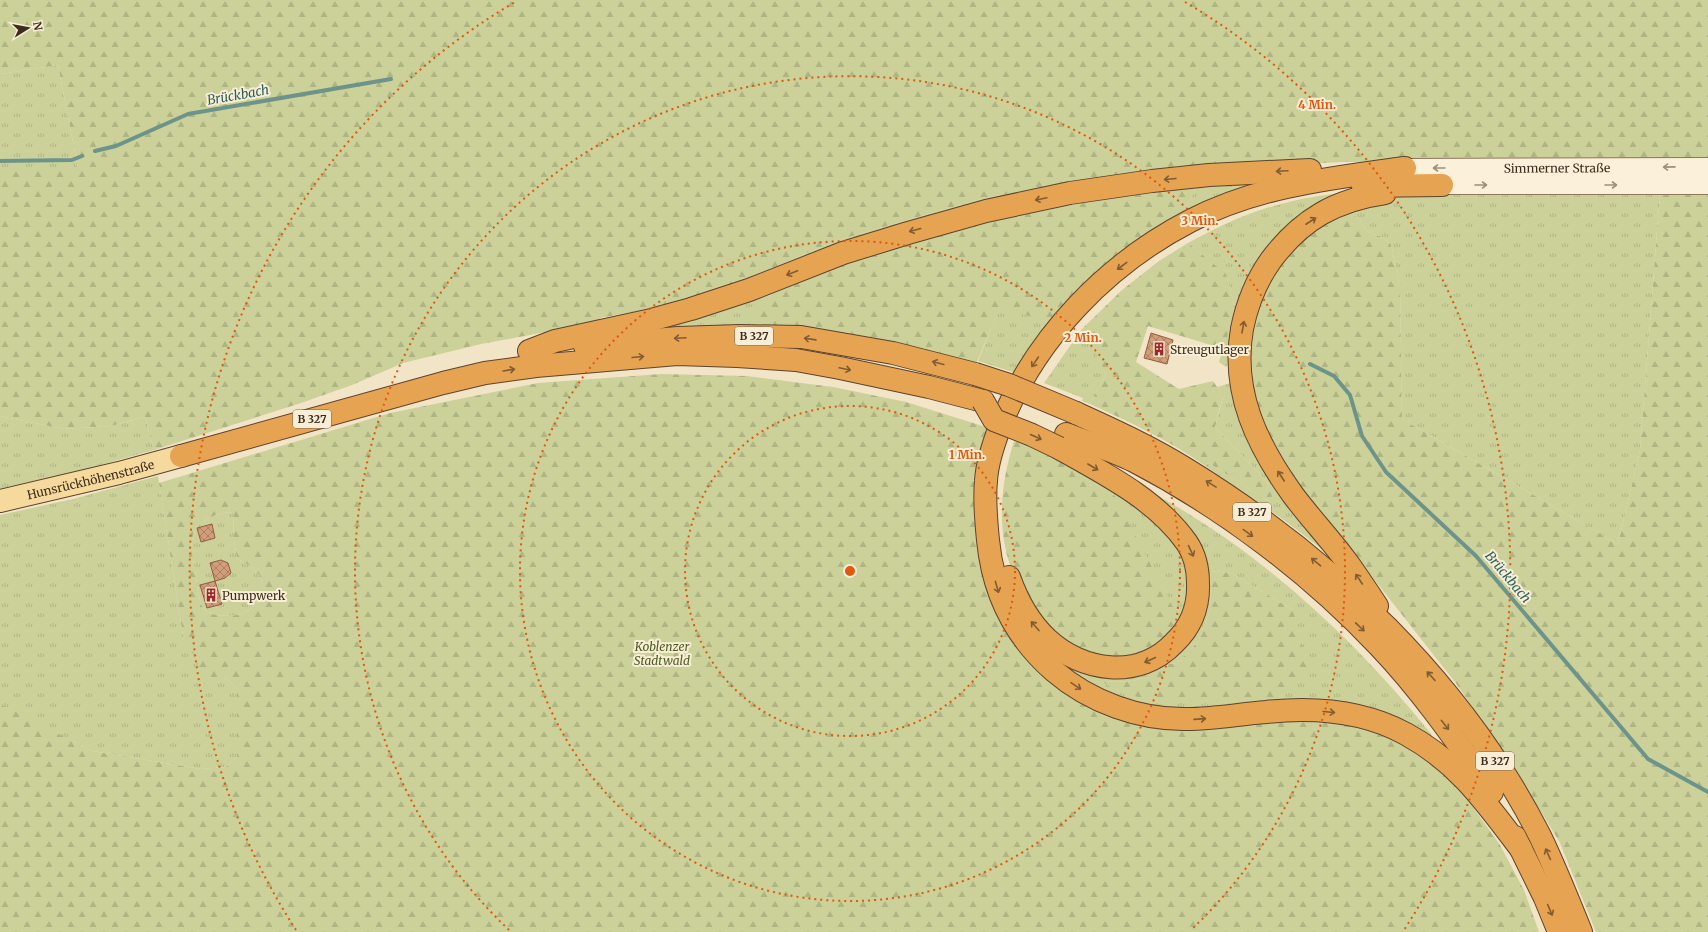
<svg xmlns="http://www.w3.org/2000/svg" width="1708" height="932" font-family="Merriweather,serif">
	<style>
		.grass { fill: url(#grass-tufts) }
		.forest { fill: url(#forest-firs); fill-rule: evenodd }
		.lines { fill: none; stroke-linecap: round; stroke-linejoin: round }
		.stream { stroke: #6d948a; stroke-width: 4 }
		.building { fill: url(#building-cross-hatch); stroke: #905d3e }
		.minor-casing { stroke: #8f755a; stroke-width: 20 }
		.major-casing { stroke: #5d432e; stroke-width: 24 }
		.highway-casing { stroke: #5d432e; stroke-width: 24 }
		.minor { stroke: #fbf1da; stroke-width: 18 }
		.major { stroke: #f6d99c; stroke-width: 22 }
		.highway { stroke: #e6a352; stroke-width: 22 }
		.highway-bridge-casing { stroke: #5d432e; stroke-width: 24; stroke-linecap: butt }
		.highway-bridge { stroke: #e6a352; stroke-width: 22 }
		.oneway { stroke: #9c8f7c }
		.oneway2 { stroke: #815c33 }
		.ring { fill: none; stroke: #e0570d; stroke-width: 2; stroke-dasharray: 2 4 }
		.labels { text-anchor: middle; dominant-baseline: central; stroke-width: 4; stroke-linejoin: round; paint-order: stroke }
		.shield { fill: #f8eed6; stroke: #766756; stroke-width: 1 }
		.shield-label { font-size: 11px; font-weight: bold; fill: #3e2d1f }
		.street-label { font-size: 12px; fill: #3e2d1f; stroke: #f8eed6 }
		.poi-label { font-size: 12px; fill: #3e2d1f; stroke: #f8eed6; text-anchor: start }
		.park-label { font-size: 12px; font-style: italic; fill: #4e5c24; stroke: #f8eed6 }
		.water-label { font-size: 13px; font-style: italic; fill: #2d5f5b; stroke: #f8eed6 }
		.centre { fill: #e0570d; stroke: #f8eed6; stroke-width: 2 }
		.ring-label { font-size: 12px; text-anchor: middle; font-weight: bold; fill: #e0570d; stroke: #f8eed6; stroke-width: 4; stroke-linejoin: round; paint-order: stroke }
	</style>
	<defs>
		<pattern id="grass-tufts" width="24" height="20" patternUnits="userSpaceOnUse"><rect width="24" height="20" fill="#cbd199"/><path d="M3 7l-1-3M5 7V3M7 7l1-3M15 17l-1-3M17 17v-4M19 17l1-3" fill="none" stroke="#afb483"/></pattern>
		<pattern id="forest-firs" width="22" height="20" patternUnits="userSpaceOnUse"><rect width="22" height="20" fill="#cbd199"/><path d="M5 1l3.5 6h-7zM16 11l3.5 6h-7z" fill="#afb483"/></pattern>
		<pattern id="building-cross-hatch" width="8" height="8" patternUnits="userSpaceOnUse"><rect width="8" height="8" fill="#d29d79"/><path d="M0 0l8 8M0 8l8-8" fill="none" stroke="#ac8063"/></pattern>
	</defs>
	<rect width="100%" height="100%" fill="#f2e4c6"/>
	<g class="grass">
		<polygon points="58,65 78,168 0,168 0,74"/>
		<polygon points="1173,167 1177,173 777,271 775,267 838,240 977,200 1078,181"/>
		<polygon points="1250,182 1251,187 1182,215 1197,186"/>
		<path d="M 1347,192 L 1226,367 L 1219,362 L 1235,307 L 1226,275 L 1188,243 C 1218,227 1248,212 1281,204 C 1302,198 1325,195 1347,192 Z"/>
		<polygon points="1660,193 1640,450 1618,544 1402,419 1400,287 1391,244 1382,237 1368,232 1349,208 1396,196 1420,194"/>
		<polygon points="772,288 761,321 766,328 651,331"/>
		<polygon points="1000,306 1049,322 1019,374 978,361"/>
		<polygon points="1082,329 1106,374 1090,404 1082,401 1083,398 1044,383"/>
		<path d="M 1234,382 L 1337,562 C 1295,526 1250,496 1204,465 L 1209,463 L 1274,504 L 1267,482 L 1215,427 L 1223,397 L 1217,387 Z"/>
		<polygon points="0,416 64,429 111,426 145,417 154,450 72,473 0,489"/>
		<polygon points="1066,458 1112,484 1184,548 1192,602 1164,647 1113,662 1049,635 1052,628 1129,657 1169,635"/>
		<polygon points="158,476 183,636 224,677 237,688 237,757 226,767 201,769 92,751 0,705 0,515 73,499"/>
		<path d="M 1151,492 C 1260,551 1354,638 1432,735 L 1425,741 L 1156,712 L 1068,677 L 1045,645 L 1153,666 L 1147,677 L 1132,681 L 1104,682 L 1119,691 L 1293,610 L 1231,573 L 1210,571 L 1211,608 L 1198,642 L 1179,661 L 1172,664 L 1159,663 L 1204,595 Z"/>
		<path d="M 233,512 L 234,540 L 237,559 C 245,563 255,568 259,575 C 268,591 257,609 241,614 C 232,617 210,617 204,609 C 199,603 197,584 196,576 C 193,555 184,532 207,519 C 216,514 222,513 233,512 Z"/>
	</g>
	<g class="forest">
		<polygon points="0,0 1708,0 1708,160 1342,162 1213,169 1208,164 1178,166 1078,181 977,200 838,240 723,289 676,304 600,318 601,322 481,344 403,363 352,385 301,403 154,450 145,417 111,426 64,429 0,416 0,168 78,168 58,65 0,74"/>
		<polygon points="1197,186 1182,215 1126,248 1049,322 1000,307 976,364 766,328 752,310 770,296 772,288 848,259 986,222 1102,199"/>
		<polygon points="1660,193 1708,194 1708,932 1596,932 1560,843 1513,765 1455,682 1373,578 1314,509 1298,487 1262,425 1249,372 1252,325 1261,300 1270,279 1291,249 1305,234 1349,208 1368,232 1382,237 1391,244 1400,287 1402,419 1618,544 1640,450"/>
		<path d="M 1188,243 L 1226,274 L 1235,307 L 1224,349 L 1148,326 L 1136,362 L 1179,389 L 1213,381 L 1223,396 L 1215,427 L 1267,482 L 1275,505 L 1209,463 L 1204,465 C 1169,440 1129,422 1090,404 L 1106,374 L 1082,329 L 1122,290 L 1159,261 Z"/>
		<path d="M 661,374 L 747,376 L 833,387 L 906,402 L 989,428 L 976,520 L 1059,683 L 1198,724 L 1346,720 L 1410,744 L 1458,786 L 1500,845 L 1524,890 L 1539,932 L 0,932 L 0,704 L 92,751 L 201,769 L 226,767 L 237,757 L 237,688 L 224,677 L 206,678 L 183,636 L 159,483 L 390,413 L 538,383 ZM 233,512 L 234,540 L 237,559 C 245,563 255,568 259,575 C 268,591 257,609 241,614 C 232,617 210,617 204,609 C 199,603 197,584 196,576 C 193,555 184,532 207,519 C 216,514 222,513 233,512 Z"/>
		<path d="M 1015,438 L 1049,452 L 1110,487 L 1177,615 L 1169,635 C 1159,641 1137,656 1128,657 C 1102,661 1069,648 1052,628 L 1049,635 C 1041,620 1032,604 1023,589 C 1019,583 1014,575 1011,568 C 996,525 1001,481 1015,438 Z"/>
		<polygon points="1210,571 1231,573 1293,610 1308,668 1298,681 1274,697 1185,702 1147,700 1119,691 1103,682 1132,681 1147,677 1147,673 1159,663 1172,664 1179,661 1198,642 1211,608"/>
	</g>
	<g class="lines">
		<g class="stream">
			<polyline points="95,151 116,146 188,114 391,79"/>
			<polyline points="0,161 72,160 82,156"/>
			<polyline points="1310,364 1334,376 1350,395 1362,436 1386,472 1476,556 1648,759 1708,792"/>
		</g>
	</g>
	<g class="building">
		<polygon points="1151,333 1173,340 1167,364 1144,358"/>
		<polygon points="212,524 215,538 201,542 197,528"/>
		<polygon points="221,560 228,563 231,573 225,578 215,581 210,563"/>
		<polygon points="215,581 222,604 207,608 200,585"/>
	</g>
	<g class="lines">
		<g class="minor-casing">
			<g id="minor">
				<path id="s1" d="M 1405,168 L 1708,167"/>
				<polyline points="1442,185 1708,185"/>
			</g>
		</g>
		<g class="major-casing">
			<g id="major">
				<path id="s2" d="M 0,501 L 119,473 L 181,456"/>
			</g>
		</g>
		<g class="highway-casing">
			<g id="highway">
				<path d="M 1405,168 C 1331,178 1257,186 1190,221 C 1107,264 1036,337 1001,424 C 994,442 987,462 986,481 C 984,500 986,520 988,540 C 993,593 1014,636 1054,671 C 1090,702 1140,720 1187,719 C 1213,719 1240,714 1266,712 C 1313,707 1364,711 1406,734 C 1459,763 1486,803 1521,849"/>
				<polyline points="1363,186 1442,185"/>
				<polyline points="585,346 678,338 740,336 801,337 893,353 975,374"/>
				<polyline points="529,351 555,341 647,321 691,309 749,290 843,253 908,233 986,211 1070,193 1152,181 1209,175 1310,170"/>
				<path d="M 1076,413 C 1113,430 1151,447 1186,469 C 1331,558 1462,683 1540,836 C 1555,867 1568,900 1581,932"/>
				<path d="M 1066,434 C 1088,443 1112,450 1134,461 C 1224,508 1309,572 1379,646 C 1422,691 1457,742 1492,792"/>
				<polyline points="181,456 443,383 485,373 536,366 677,354 737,356 796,360 840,368 929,387 983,401"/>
				<path d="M 1009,577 C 1017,600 1029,622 1047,639 C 1082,672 1139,680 1174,643 C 1191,627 1199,607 1198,583 C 1198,569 1195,555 1187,543 C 1156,499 1105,474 1059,448"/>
				<path d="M 1377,606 C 1368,592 1359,579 1350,566 C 1332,541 1311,519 1293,495 C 1257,445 1231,392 1242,329 C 1247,304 1256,281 1271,260 C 1301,220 1335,200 1385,193"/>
				<polyline points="1515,837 1545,898 1559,932"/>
			</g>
		</g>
		<use href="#minor" class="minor"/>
		<use href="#major" class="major"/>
		<use href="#highway" class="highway"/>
		<g class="highway-bridge-casing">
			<g id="highway-bridge">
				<polyline points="975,374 1009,385 1076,413"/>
				<polyline points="983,401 994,420 1032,435 1059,448"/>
			</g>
		</g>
		<use href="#highway-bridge" class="highway-bridge"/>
	</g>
	<defs><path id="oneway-shaft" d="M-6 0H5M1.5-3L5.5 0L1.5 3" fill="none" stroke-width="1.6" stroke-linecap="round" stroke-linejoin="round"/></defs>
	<g class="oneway">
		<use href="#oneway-shaft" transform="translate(1669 167) rotate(179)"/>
		<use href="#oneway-shaft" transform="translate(1439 168) rotate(-180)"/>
		<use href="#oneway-shaft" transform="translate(1481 185)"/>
		<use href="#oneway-shaft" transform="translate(1611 185)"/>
	</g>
	<g class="oneway2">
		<use href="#oneway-shaft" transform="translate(1282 171) rotate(177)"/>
		<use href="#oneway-shaft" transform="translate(1170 179) rotate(175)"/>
		<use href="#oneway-shaft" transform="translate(1041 199) rotate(168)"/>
		<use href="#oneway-shaft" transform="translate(1311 221) rotate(-33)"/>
		<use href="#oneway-shaft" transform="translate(915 230) rotate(165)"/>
		<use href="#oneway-shaft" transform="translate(1122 266) rotate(143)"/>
		<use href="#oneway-shaft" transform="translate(792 273) rotate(159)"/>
		<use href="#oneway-shaft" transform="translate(1243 327) rotate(-80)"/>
		<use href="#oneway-shaft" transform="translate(680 338) rotate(177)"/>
		<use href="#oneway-shaft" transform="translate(810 339) rotate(-172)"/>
		<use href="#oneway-shaft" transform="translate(638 357) rotate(-5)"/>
		<use href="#oneway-shaft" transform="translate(1035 362) rotate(124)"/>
		<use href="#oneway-shaft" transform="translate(938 363) rotate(-165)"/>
		<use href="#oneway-shaft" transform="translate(845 369) rotate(12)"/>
		<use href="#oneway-shaft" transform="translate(509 370) rotate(-9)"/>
		<use href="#oneway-shaft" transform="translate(1036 437) rotate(24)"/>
		<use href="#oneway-shaft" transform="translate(1093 467) rotate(30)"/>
		<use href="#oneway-shaft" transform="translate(1281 476) rotate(-123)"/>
		<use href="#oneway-shaft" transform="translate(1211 484) rotate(-148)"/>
		<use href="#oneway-shaft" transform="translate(1248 533) rotate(36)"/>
		<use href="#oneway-shaft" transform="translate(1191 551) rotate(65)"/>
		<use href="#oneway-shaft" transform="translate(1316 562) rotate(-141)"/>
		<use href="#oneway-shaft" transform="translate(1359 579) rotate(-124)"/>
		<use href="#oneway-shaft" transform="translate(997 587) rotate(74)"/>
		<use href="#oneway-shaft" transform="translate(1035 626) rotate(-131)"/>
		<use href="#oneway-shaft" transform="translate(1360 627) rotate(44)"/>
		<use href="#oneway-shaft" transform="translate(1150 660) rotate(156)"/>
		<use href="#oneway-shaft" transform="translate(1431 676) rotate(-132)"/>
		<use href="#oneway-shaft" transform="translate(1076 686) rotate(34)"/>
		<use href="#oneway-shaft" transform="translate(1329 712) rotate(5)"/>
		<use href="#oneway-shaft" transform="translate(1200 719) rotate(-4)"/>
		<use href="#oneway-shaft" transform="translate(1445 725) rotate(52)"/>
		<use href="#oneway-shaft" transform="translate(1548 854) rotate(-114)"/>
		<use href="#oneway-shaft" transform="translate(1550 910) rotate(67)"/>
	</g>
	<g class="ring">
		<circle cx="850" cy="571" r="165"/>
		<circle cx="850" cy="571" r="330"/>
		<path d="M509 930A495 495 0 1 1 1191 930"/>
		<path d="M296 930A660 660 0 0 1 515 2M1185 2A660 660 0 0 1 1404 930"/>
	</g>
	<defs>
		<g id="building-bare" transform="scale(1.08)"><path d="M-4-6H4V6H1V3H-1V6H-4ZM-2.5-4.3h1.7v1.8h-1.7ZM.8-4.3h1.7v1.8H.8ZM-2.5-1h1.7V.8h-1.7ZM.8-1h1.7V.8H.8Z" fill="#a22527" stroke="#f8eed6" stroke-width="2.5" paint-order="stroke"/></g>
	</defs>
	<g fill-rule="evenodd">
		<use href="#building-bare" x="1159" y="349"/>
		<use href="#building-bare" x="211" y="595"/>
	</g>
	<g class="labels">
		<g class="shield">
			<rect x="735" y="327" width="38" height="18" rx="3"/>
			<rect x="293" y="410" width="38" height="18" rx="3"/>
			<rect x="1233" y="503" width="38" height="18" rx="3"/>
			<rect x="1476" y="752" width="38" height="18" rx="3"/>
		</g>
		<g class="shield-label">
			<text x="754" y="336">B 327</text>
			<text x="312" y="419">B 327</text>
			<text x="1252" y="512">B 327</text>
			<text x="1495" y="761">B 327</text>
		</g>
		<g class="street-label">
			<text stroke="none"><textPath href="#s1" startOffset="152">Simmerner Straße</textPath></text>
			<text stroke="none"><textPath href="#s2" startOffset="93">Hunsrückhöhenstraße</textPath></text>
		</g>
		<g class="poi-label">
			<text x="1170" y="349">Streugutlager</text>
			<text x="222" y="595">Pumpwerk</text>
		</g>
		<g class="park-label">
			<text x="662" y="646">Koblenzer<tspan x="662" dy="14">Stadtwald</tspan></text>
		</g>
		<g class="water-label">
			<text transform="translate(238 95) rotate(-10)">Brückbach</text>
			<text transform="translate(1508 577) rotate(50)">Brückbach</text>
		</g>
	</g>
	<circle cx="850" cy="571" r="6" class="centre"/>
	<g class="ring-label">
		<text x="1317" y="109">4 Min.</text>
		<text x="1200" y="225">3 Min.</text>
		<text x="1083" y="342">2 Min.</text>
		<text x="967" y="459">1 Min.</text>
	</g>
	<g transform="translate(28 28) rotate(79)" stroke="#f8eed6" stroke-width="3" paint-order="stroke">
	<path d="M0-3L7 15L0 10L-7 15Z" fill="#3e2d1f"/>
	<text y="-6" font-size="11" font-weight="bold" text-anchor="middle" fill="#3e2d1f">N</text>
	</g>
</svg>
